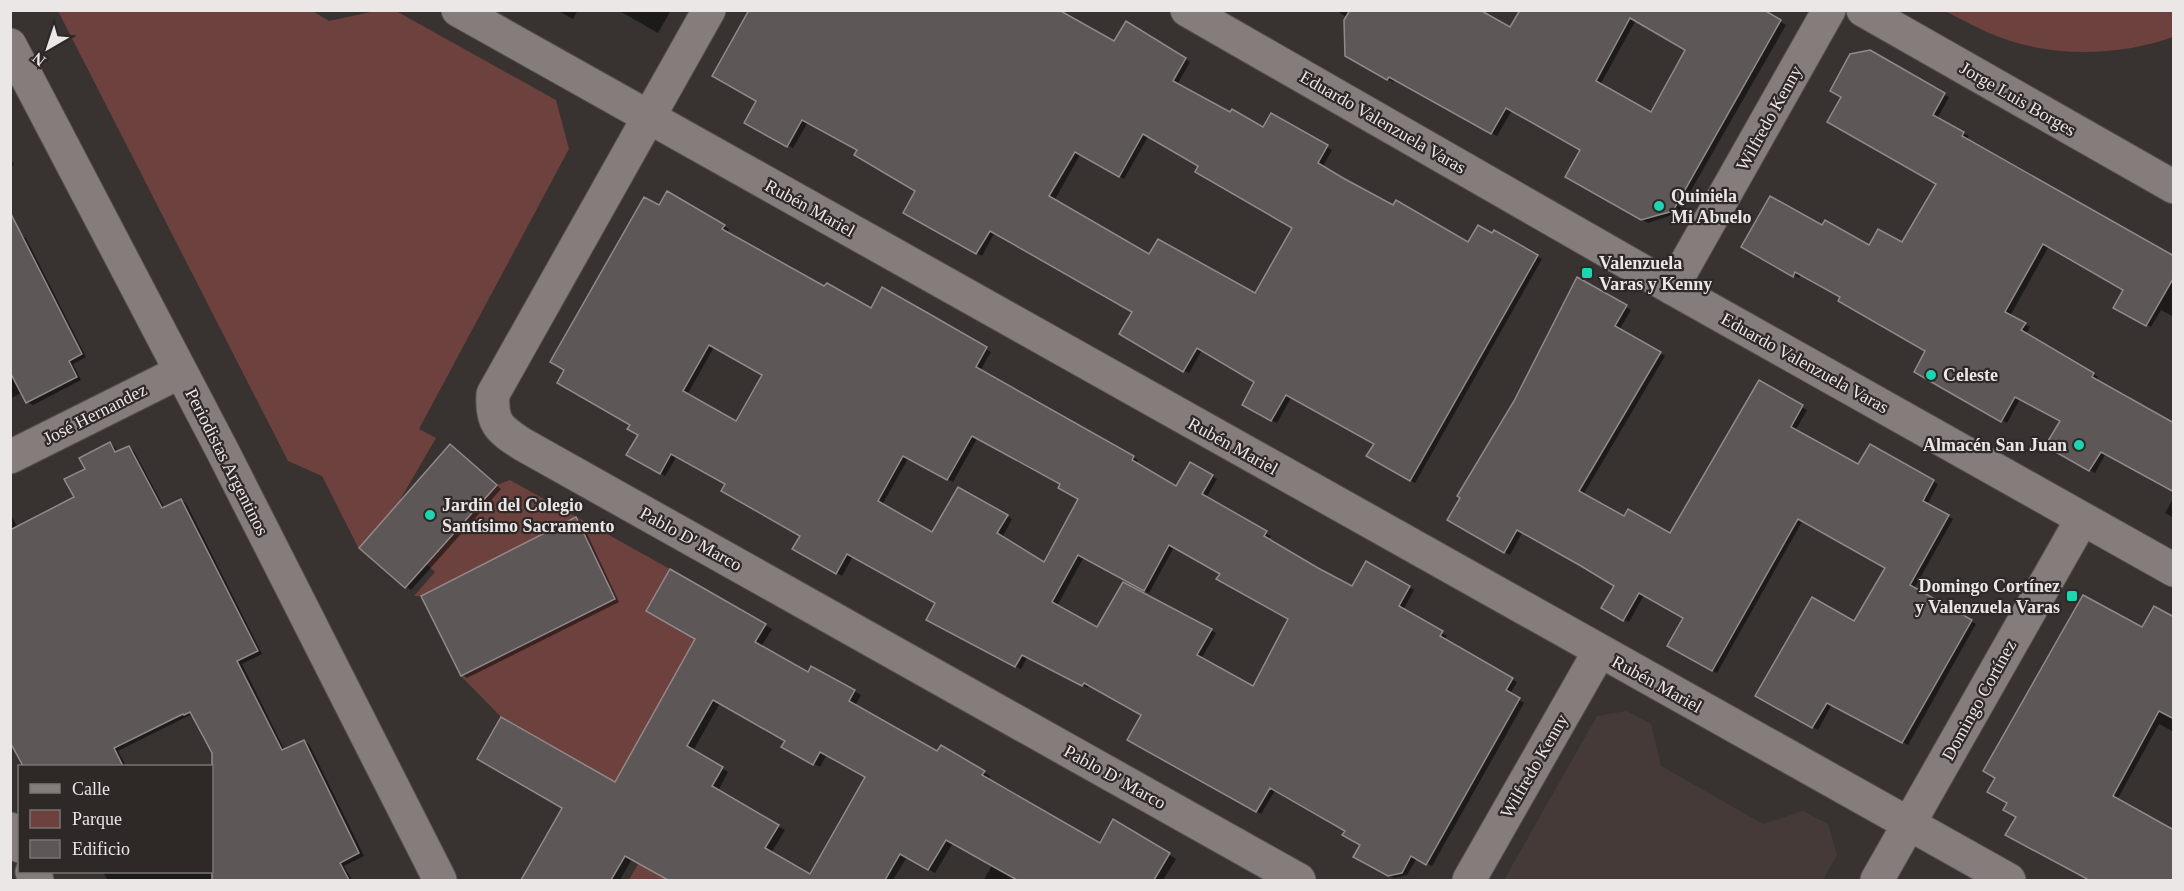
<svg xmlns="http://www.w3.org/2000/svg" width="2184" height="891" font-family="Georgia,serif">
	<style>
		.built { fill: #463a39 }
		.green { fill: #6d413d }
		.shadow { fill: #0007; fill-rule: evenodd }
		.building { fill: #5e5757; stroke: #928a8a; stroke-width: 1.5; fill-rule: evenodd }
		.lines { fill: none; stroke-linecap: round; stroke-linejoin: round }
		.minor-casing { stroke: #554f4e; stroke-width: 35 }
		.minor { stroke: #857d7c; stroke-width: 33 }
		.poi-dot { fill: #1cd5b1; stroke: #2e2827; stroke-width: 2 }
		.labels { text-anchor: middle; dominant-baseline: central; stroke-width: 4.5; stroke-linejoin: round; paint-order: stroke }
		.street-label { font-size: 18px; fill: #ebe7e6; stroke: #2e2827 }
		.poi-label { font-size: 18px; font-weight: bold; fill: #ebe7e6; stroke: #2e2827; text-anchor: start }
	</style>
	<rect width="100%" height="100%" fill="#383231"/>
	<polygon class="built" points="1626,711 1651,724 1661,766 1763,824 1803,811 1828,824 1837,855 1823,880 1504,880 1597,716"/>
	<g class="green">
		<polygon points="311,10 329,21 375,11 396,11 556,100 569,149 419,429 436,438 397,505 359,549 322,476 288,461 58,11"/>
		<path d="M 1945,11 L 2173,11 L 2173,37 C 2119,56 2054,58 1999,37 C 1980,30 1963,20 1945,11 Z"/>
		<polygon points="510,480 670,569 646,611 695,639 615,782 501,717 461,676 614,599 576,517 421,596 414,596 435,572 426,564 497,485"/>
		<polygon points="638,864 668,880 629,880"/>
	</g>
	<g class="shadow">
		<polygon points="557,10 578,10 573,19"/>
		<polygon points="618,10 671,10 658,33"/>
		<path d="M 1336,10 L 1477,10 L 1510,29 L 1521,10 L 1761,10 L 1786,25 L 1678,213 L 1648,223 L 1567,176 L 1582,150 L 1512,110 L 1497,136 L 1395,79 L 1393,82 L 1347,55 L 1346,17 ZM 1636,20 L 1687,49 L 1651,114 L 1600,85 Z"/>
		<path d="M 1126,23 L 1190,62 L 1177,85 L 1230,114 L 1263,129 L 1271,115 L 1332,150 L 1322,168 L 1393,207 L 1469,244 L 1493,235 L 1494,232 L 1542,259 L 1415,483 L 1368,456 L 1376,443 L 1292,396 L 1277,423 L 1244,404 L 1256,382 L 1202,350 L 1189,373 L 1121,334 L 1134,311 L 995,232 L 982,256 L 905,212 L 917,191 L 859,150 L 808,122 L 793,148 L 746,122 L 1114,43 ZM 1149,135 L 1200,165 L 1294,227 L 1255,295 L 1150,256 L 1054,201 L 1081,153 L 1124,179 Z"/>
		<polygon points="1945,95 1949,97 1937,119 1969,136 1966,140 2174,257 2174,317 2161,310 2151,327 2115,307 2125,289 2049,246 2010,316 2030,327 2026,334 2098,377 2096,381 2106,453 2095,473 2047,446 2062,421 2020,399 2007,423 1916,371 1927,351 1842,297 1801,274 1799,278 1743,246 1822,227 1870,247 1903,244 1938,183 1928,120 1930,122"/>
		<polygon points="10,157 14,165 10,167"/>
		<path d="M 667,193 L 729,229 L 727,233 L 825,288 L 871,310 L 925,313 L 991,352 L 980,371 L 1138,460 L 1136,464 L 1177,488 L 1191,464 L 1217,479 L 1206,498 L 1271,536 L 1268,540 L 1319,570 L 1353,588 L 1409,587 L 1414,590 L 1403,610 L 1447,636 L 1444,640 L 1517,682 L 1510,694 L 1524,703 L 1432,866 L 1417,858 L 1407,875 L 1394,878 L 1355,857 L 1362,844 L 1347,830 L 1276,789 L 1261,814 L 1129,739 L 1143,714 L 1090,684 L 1088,688 L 1028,656 L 1021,669 L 933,623 L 937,603 L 853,556 L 842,576 L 794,548 L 802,535 L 727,484 L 677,456 L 665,476 L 628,455 L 640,435 L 632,424 L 659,207 ZM 714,347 L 764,375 L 736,423 L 687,395 ZM 978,437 L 1062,484 L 1080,499 L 1044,564 L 1002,538 L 1012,519 L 959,489 L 933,534 L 882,505 L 909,457 L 953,482 ZM 1174,547 L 1222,573 L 1290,618 L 1254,688 L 1201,659 L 1216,633 L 1123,584 L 1098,629 L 1057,606 L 1084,557 L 1149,593 Z"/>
		<polygon points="10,218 21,235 26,238 86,357 73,364 81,380 33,405 27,402 23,392 10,399"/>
		<polygon points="1578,279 1631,310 1619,330 1665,356 1583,495 1624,518 1671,535 1760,383 1807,410 1795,431 1859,466 1870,446 1938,484 1927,505 1953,519 1914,589 1976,624 1908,745 1832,704 1818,730 1758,695 1855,624 1887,568 1803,520 1717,673 1669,645 1685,618 1644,595 1629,622 1603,608 1616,585 1523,531 1510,555 1449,520 1516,402"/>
		<polygon points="110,444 115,447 118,453 128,448 134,451 165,509 181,500 186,503 262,654 242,664 285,751 304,741 309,744 364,856 344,866 352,880 108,880 103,872 212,872 212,788 227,780 194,715 188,716 118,751 126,766 56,766 52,760 10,739 10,513 18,528 76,497 87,470"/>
		<polygon points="455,449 501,489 411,590 361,548"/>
		<polygon points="2174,497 2174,518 2165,513"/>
		<polygon points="576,518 581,521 619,602 467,678 462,675"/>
		<path d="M 670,571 L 772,629 L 761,647 L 808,674 L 812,668 L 861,695 L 855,706 L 938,753 L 941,747 L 990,776 L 988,780 L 1100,846 L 1114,821 L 1176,859 L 1163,880 L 984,880 L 992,865 L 953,843 L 935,873 L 907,857 L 893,880 L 704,880 L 671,862 L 632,859 L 620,880 L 522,880 L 564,807 L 615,784 L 697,639 ZM 720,703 L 787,740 L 783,747 L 820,767 L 827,754 L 867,777 L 811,876 L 771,853 L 785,830 L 718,791 L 728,772 L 693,751 Z"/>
		<polygon points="2174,619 2174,732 2159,724 2117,800 2174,832 2174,880 2092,880 2007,834 2142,629"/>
	</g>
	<g class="building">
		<path d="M 749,10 L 1059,10 L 1114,41 L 1126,21 L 1186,58 L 1173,81 L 1230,112 L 1232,109 L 1263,127 L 1271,113 L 1328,145 L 1318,163 L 1343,178 L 1393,205 L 1396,200 L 1468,242 L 1478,225 L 1492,233 L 1494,230 L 1538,255 L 1410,481 L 1366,456 L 1374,444 L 1286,395 L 1271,421 L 1242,405 L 1254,382 L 1197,348 L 1183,372 L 1119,334 L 1132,312 L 990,231 L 976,254 L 903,213 L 915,191 L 854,155 L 857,150 L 802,120 L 787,147 L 744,123 L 756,101 L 712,76 ZM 1143,134 L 1198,166 L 1195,172 L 1292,228 L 1255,293 L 1158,239 L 1149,254 L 1049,196 L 1075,152 L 1119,177 Z"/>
		<path d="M 1350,10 L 1480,10 L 1510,27 L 1520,10 L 1764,10 L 1781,20 L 1673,211 L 1641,220 L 1565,177 L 1580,150 L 1506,108 L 1491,134 L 1389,77 L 1387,80 L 1345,56 L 1344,20 ZM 1630,18 L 1685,50 L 1651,112 L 1596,81 Z"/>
		<polygon points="1870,50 1945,93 1933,115 1964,132 1962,136 2174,256 2174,277 2146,326 2113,308 2123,290 2043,244 2005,312 2026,323 2021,330 2094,373 2092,377 2174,423 2174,492 2101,452 2089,471 2045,446 2060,421 2015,397 2001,422 1947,391 1914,372 1925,351 1838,301 1840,297 1795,272 1793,277 1741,247 1770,196 1822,225 1825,220 1869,245 1878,229 1902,242 1936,184 1827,122 1841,97 1830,91 1850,54"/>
		<path d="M 667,191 L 725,225 L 722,229 L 824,286 L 827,283 L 871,308 L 882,287 L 926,312 L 987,347 L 976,367 L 1134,456 L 1132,460 L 1176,486 L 1190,462 L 1213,475 L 1202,494 L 1267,531 L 1264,536 L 1318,568 L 1352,586 L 1366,561 L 1410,586 L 1399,606 L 1443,631 L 1440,636 L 1513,678 L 1506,690 L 1520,698 L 1426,865 L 1411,856 L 1402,873 L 1388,876 L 1353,857 L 1360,845 L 1342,835 L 1345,831 L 1270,788 L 1256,812 L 1127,740 L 1141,715 L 1084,683 L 1082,686 L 1022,655 L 1015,667 L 926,620 L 935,603 L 847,554 L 836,574 L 792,549 L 800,536 L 721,491 L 725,484 L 671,454 L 660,474 L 626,455 L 638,435 L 627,429 L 630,425 L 557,383 L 564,370 L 550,362 L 644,197 L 659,205 ZM 709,345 L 762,375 L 736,421 L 683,391 ZM 972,436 L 1060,484 L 1058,488 L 1078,499 L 1044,562 L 997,533 L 1008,515 L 958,487 L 932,532 L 878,501 L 903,456 L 947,480 ZM 1169,545 L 1220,574 L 1216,579 L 1288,619 L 1253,686 L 1197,655 L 1212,629 L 1123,582 L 1097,627 L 1052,602 L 1078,555 L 1144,591 Z"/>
		<polygon points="10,212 82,354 69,361 77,377 26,403 10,372"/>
		<polygon points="1577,277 1627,305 1615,326 1661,352 1579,491 1624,516 1628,509 1670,533 1759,380 1803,405 1791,427 1858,464 1870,444 1934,480 1923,501 1949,515 1910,585 1972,620 1902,743 1827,703 1812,728 1755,696 1812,597 1854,621 1885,568 1798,519 1712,671 1667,646 1683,618 1639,593 1623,621 1601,608 1614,586 1581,566 1517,530 1504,553 1447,520 1460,498 1457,496 1514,401"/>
		<polygon points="110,442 115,452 129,446 162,508 181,499 258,651 237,661 282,750 304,740 359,853 340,863 349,880 212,880 212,753 190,712 184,715 183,714 114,748 123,766 23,766 10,742 10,530 74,497 64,479 85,469 79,458"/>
		<polygon points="450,444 497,485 405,588 359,548"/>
		<polygon points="576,517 615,599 461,676 421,596"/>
		<path d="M 670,569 L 766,624 L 755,642 L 808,672 L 811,666 L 855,690 L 849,701 L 937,751 L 941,745 L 985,771 L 982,775 L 1100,843 L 1113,819 L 1170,853 L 1154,880 L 1017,880 L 946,840 L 928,870 L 900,854 L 885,880 L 668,880 L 625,856 L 611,880 L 521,880 L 562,808 L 477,759 L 501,717 L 615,782 L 695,639 L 646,611 ZM 713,700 L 785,741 L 781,747 L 813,765 L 820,752 L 865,777 L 810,874 L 765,848 L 779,825 L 712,786 L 723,767 L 687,746 Z"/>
		<polygon points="2083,595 2142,627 2154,606 2174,617 2174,719 2159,711 2113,796 2174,830 2174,880 2089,880 2005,835 2016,817 2003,810 2007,803 1987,792 1995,778 1983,771"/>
	</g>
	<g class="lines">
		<g class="minor-casing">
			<g id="minor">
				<polyline points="458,10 2009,880"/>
				<path d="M 709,10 L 493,394 C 491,423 499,429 522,444 L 1299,880"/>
				<polyline points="1187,10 1672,288 2174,570"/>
				<polyline points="1863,10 2174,187"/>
				<polyline points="10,45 222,450 440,880"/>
				<polyline points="1672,288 1829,10"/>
				<polyline points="10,457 180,372"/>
				<polyline points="10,829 20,846"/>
				<polyline points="32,872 37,880"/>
				<polyline points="1469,880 1599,652"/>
				<polyline points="1877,880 2082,519"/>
			</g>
		</g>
		<use href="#minor" class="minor"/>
	</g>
	<g class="poi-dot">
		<circle cx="1659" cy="206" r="6"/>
		<rect x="1581" y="267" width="12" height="12" rx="3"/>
		<circle cx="1931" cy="375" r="6"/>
		<circle cx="2079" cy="445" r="6"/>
		<circle cx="430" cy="515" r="6"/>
		<rect x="2066" y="590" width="12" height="12" rx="3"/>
	</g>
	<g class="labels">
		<g class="street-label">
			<text transform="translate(2018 99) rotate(30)">Jorge Luis Borges</text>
			<text transform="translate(1769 118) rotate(-61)">Wilfredo Kenny</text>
			<text transform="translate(1383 122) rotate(30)">Eduardo Valenzuela Varas</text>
			<text transform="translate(810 208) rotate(29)">Rubén Mariel</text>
			<text transform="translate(1805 363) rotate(29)">Eduardo Valenzuela Varas</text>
			<text transform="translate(95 414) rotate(-27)">José Hernandez</text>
			<text transform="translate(1233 446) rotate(29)">Rubén Mariel</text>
			<text transform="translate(227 462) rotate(63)">Periodistas Argentinos</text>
			<text transform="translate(691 539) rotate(29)">Pablo D' Marco</text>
			<text transform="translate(1657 684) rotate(29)">Rubén Mariel</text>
			<text transform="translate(1979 700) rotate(-61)">Domingo Cortínez</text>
			<text transform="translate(1534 766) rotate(-60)">Wilfredo Kenny</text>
			<text transform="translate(1115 777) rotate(29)">Pablo D' Marco</text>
		</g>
		<g class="poi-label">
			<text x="1671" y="196">Quiniela<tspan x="1671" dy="21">Mi Abuelo</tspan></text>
			<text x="1599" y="263">Valenzuela<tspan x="1599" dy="21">Varas y Kenny</tspan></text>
			<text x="1943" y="375">Celeste</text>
			<text x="2067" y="445" text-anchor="end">Almacén San Juan</text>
			<text x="442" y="505">Jardin del Colegio<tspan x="442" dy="21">Santísimo Sacramento</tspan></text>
			<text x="2060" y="586" text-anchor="end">Domingo Cortínez<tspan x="2060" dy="21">y Valenzuela Varas</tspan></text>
		</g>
	</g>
	<rect width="2184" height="891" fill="none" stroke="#ebe7e6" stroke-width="24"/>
	<rect x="18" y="765" width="195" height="108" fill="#2e2827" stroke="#7a7473" stroke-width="1.5"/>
	<rect x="30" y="784" width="30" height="9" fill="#857d7c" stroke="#7a7473" stroke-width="1.5"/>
	<text x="72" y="795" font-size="18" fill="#ebe7e6">Calle</text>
	<rect x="30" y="810" width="30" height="18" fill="#6d413d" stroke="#7a7473" stroke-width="1.5"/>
	<text x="72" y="825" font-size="18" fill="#ebe7e6">Parque</text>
	<rect x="30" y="840" width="30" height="18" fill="#5e5757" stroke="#7a7473" stroke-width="1.5"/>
	<text x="72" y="855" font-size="18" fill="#ebe7e6">Edificio</text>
	<g transform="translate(48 48) rotate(219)" stroke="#2e2827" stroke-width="4.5" paint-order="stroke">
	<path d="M0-4.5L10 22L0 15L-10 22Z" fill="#ebe7e6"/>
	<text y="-9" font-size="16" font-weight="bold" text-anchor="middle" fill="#ebe7e6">N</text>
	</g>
</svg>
